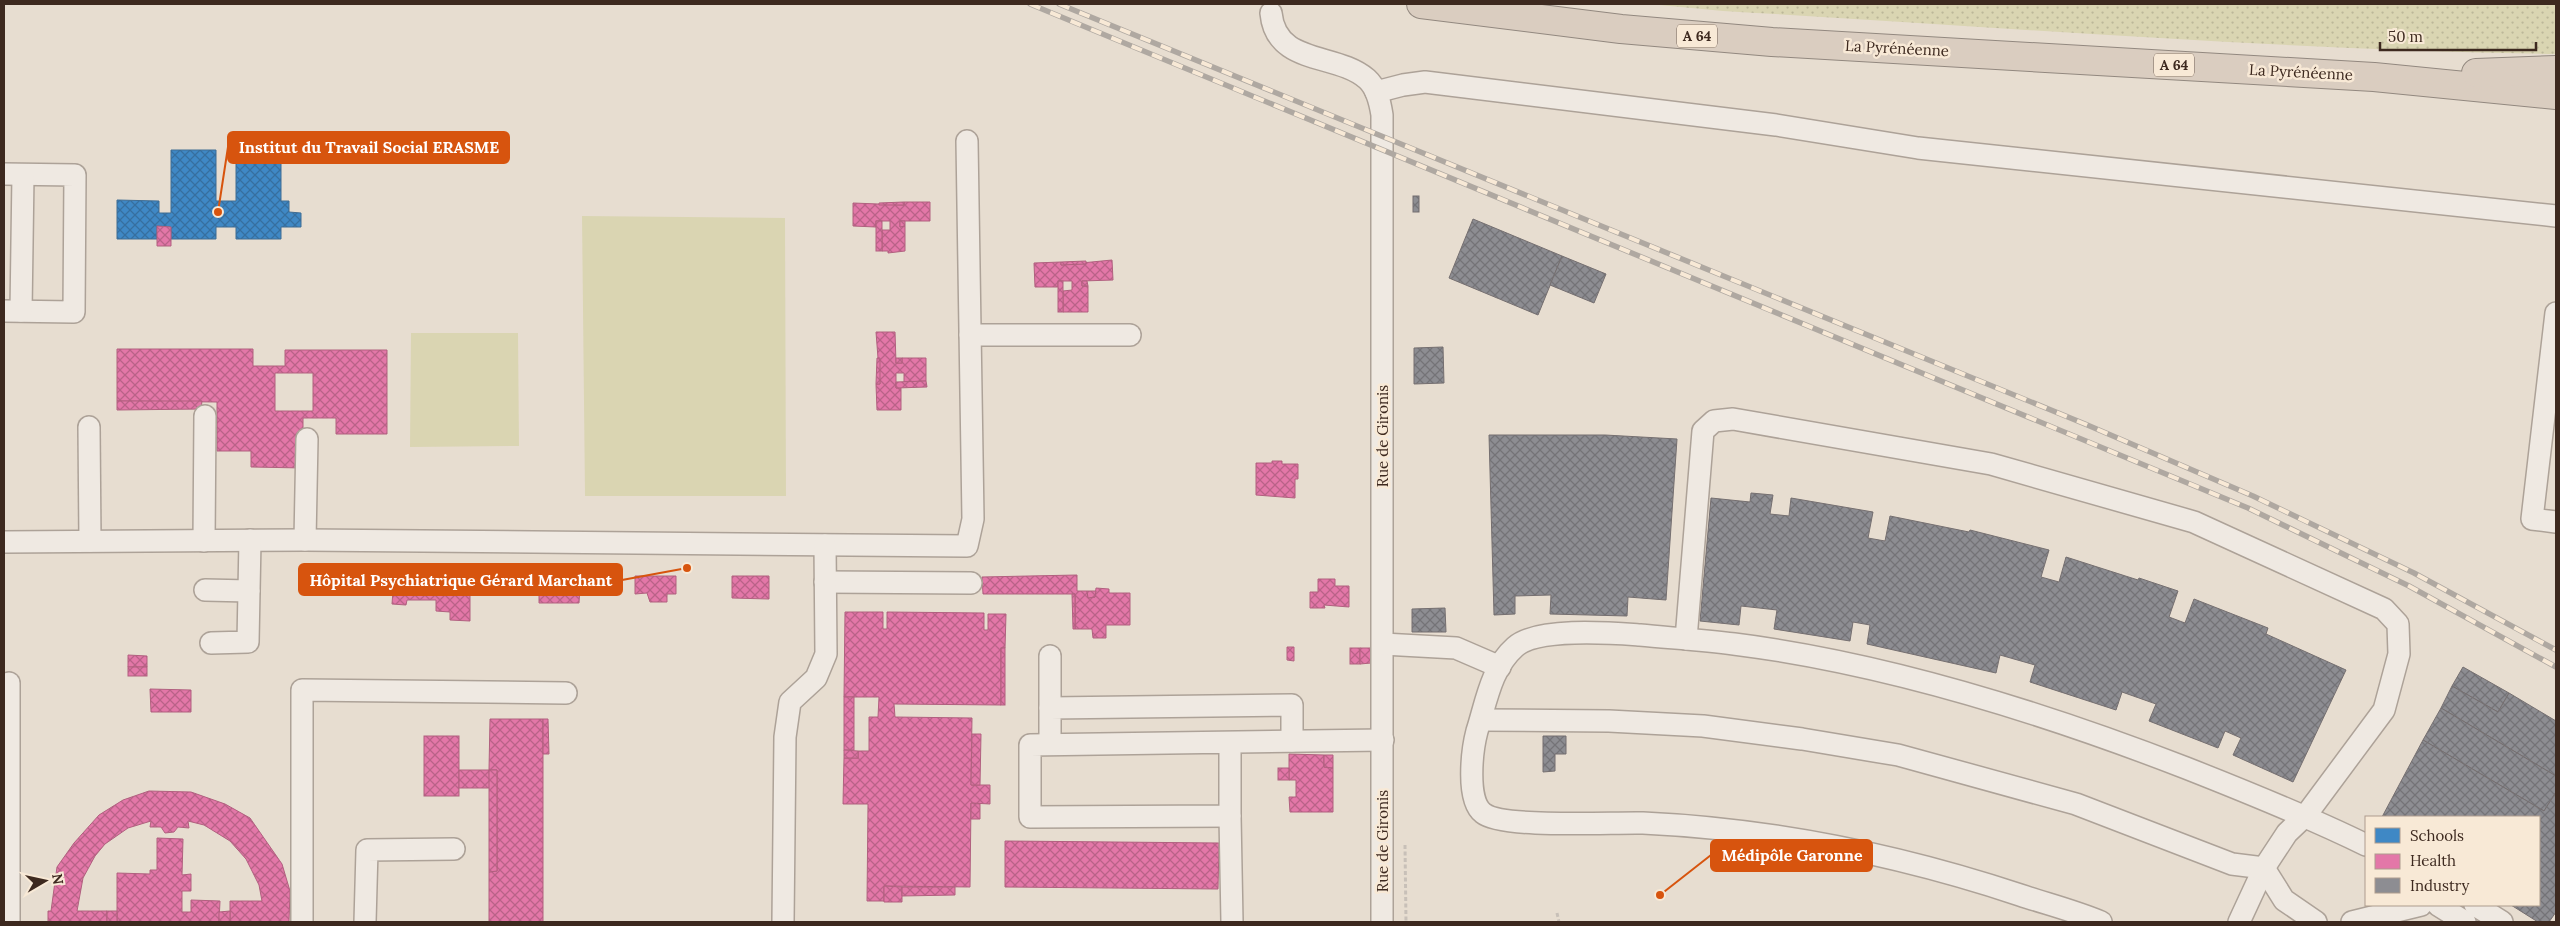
<svg xmlns="http://www.w3.org/2000/svg" width="2560" height="926" font-family="Lora,serif">
	<style>
		.green { fill: url(#green-dots) }
		.pitch { fill: #dad5b2 }
		.schools { fill: url(#schools-cross-hatch); stroke: #3e6c93 }
		.health { fill: url(#health-cross-hatch); stroke: #b1607f; fill-rule: evenodd }
		.industry { fill: url(#industry-cross-hatch); stroke: #756f70 }
		.lines { fill: none; stroke-linecap: round; stroke-linejoin: round }
		.minor-casing { stroke: #ada298; stroke-width: 24 }
		.highway-casing { stroke: #92887f; stroke-width: 30 }
		.path { stroke: #c8c0b8; stroke-width: 3; stroke-dasharray: 4 2.5; stroke-linecap: butt }
		.minor { stroke: #efe9e2; stroke-width: 21 }
		.highway { stroke: #dacdc0; stroke-width: 28 }
		.rail-casing { stroke: #afa8a1; stroke-width: 5.5 }
		.rail { stroke: #f8e9d6; stroke-width: 4; stroke-dasharray: 11; stroke-linecap: butt }
		.labels { text-anchor: middle; dominant-baseline: central; stroke-width: 5; stroke-linejoin: round; paint-order: stroke }
		.shield { fill: #f8e9d6; stroke: #756356; stroke-width: 1 }
		.shield-label { font-size: 14px; font-weight: bold; fill: #3d291f }
		.street-label { font-size: 15px; fill: #3d291f; stroke: #f8e9d6 }
		.leader { fill: none; stroke: #d7540e; stroke-width: 2 }
		.callout-dot { fill: #d7540e; stroke: #f8e9d6; stroke-width: 2 }
		.callout { fill: #d7540e; stroke: #d7540e; stroke-width: 2 }
		.callout-label { font-size: 16px; text-anchor: middle; font-weight: bold; fill: #fff }
	</style>
	<defs>
		<pattern id="green-dots" width="8" height="8" patternUnits="userSpaceOnUse" patternTransform="scale(1.25)"><rect width="8" height="8" fill="#dad5b2"/><path d="M2 2h.1M6 6h.1" fill="none" stroke="#bcb799" stroke-width="1.8" stroke-linecap="round"/></pattern>
		<pattern id="schools-cross-hatch" width="8" height="8" patternUnits="userSpaceOnUse" patternTransform="scale(1.25)"><rect width="8" height="8" fill="#3f88c5"/><path d="M0 0l8 8M0 8l8-8" fill="none" stroke="#366f9f"/></pattern>
		<pattern id="health-cross-hatch" width="8" height="8" patternUnits="userSpaceOnUse" patternTransform="scale(1.25)"><rect width="8" height="8" fill="#e377a8"/><path d="M0 0l8 8M0 8l8-8" fill="none" stroke="#b96288"/></pattern>
		<pattern id="industry-cross-hatch" width="8" height="8" patternUnits="userSpaceOnUse" patternTransform="scale(1.25)"><rect width="8" height="8" fill="#8d8d92"/><path d="M0 0l8 8M0 8l8-8" fill="none" stroke="#747377"/></pattern>
	</defs>
	<rect width="100%" height="100%" fill="#e7ddd0"/>
	<path class="green" d="M 1649,4 L 2556,4 L 2556,54 C 2278,50 2001,27 1723,11 Z"/>
	<g class="pitch">
		<polygon points="582,216 785,218 786,496 585,496"/>
		<polygon points="411,333 518,333 519,446 410,447"/>
	</g>
	<polygon class="schools" points="171,150 216,150 216,201 236,201 236,150 281,151 281,201 289,201 289,212 301,213 301,227 281,227 281,239 236,239 236,227 216,227 216,239 171,239 171,227 157,226 157,239 117,239 117,200 159,201 159,213 171,213"/>
	<g class="health">
		<polygon points="904,202 930,202 930,221 900,221 900,227 905,226 905,251 888,253 888,251 882,251 882,230 890,230 890,221 876,221 876,227 853,226 853,203 904,205"/>
		<polygon points="904,202 904,205 879,205 879,203"/>
		<rect x="876" y="221" width="6" height="30"/>
		<polygon points="900,221 905,221 905,226 900,227"/>
		<polygon points="157,226 171,227 171,246 157,246"/>
		<polygon points="1112,260 1113,280 1082,281 1082,286 1088,286 1088,312 1063,312 1063,291 1072,290 1072,281 1058,281 1058,287 1035,287 1034,263 1061,262 1061,265"/>
		<polygon points="1086,261 1086,264 1061,265 1061,262"/>
		<rect x="1058" y="281" width="5" height="31"/>
		<polygon points="1082,281 1087,281 1088,286 1082,286"/>
		<polygon points="876,332 895,332 896,363 902,363 902,358 926,358 926,381 904,382 904,373 896,373 896,388 901,388 901,410 877,410 876,384 880,384"/>
		<path d="M 117,349 L 253,349 L 253,366 L 285,366 L 285,350 L 387,350 L 387,434 L 336,434 L 336,418 L 303,418 L 303,468 L 251,467 L 251,451 L 217,451 L 217,402 L 117,401 ZM 275,373 L 313,373 L 313,411 L 275,411 Z"/>
		<polygon points="877,358 880,358 880,384 876,384"/>
		<rect x="896" y="358" width="6" height="5"/>
		<polygon points="926,381 927,387 896,388 896,382"/>
		<polygon points="117,401 202,401 201,409 117,410"/>
		<polygon points="1272,461 1282,461 1282,464 1298,464 1298,479 1295,479 1295,498 1256,495 1256,463 1272,463"/>
		<polygon points="435,575 466,576 466,592 470,592 470,621 450,620 450,612 436,611 436,600 407,600 406,605 392,604 393,591 397,591 398,576"/>
		<polygon points="1077,575 1077,591 1087,591 1088,598 1095,597 1096,588 1109,589 1109,593 1130,593 1130,625 1106,625 1106,638 1093,638 1092,629 1075,629 1075,594 983,594 982,577"/>
		<polygon points="552,576 567,576 567,587 580,587 579,603 539,603 539,587 552,586"/>
		<polygon points="635,576 676,576 676,594 667,594 667,602 650,602 647,593 635,594"/>
		<polygon points="732,576 769,576 769,599 732,598"/>
		<polygon points="1318,579 1335,579 1335,586 1349,586 1349,607 1324,605 1325,608 1310,608 1310,592 1318,592"/>
		<polygon points="1087,591 1096,591 1095,597 1088,598"/>
		<polygon points="1072,594 1075,594 1075,629 1073,629"/>
		<polygon points="845,612 883,612 883,629 887,629 887,612 984,613 984,630 988,630 988,614 1006,614 1005,648 1001,648 1001,705 894,704 895,717 972,718 971,785 990,785 990,804 971,803 970,887 884,886 884,901 867,901 868,804 843,804 844,758 858,758 858,751 869,751 869,717 878,717 879,697 844,697"/>
		<polygon points="1287,647 1294,647 1294,661 1287,660"/>
		<rect x="1001" y="648" width="4" height="57"/>
		<rect x="1350" y="648" width="10" height="16"/>
		<polygon points="1360,648 1371,648 1371,663 1360,664"/>
		<polygon points="128,655 147,656 147,667 128,667"/>
		<rect x="128" y="667" width="19" height="9"/>
		<polygon points="150,689 191,690 191,712 151,712"/>
		<rect x="844" y="697" width="10" height="53"/>
		<polygon points="490,719 543,719 543,922 489,922 489,872 497,871 497,770 489,770"/>
		<polygon points="543,719 548,719 549,754 543,754"/>
		<polygon points="972,734 981,734 980,785 971,785"/>
		<rect x="424" y="736" width="35" height="60"/>
		<polygon points="844,750 858,751 858,758 844,758"/>
		<polygon points="1289,754 1324,755 1324,767 1333,768 1333,812 1290,812 1289,797 1296,797 1296,780 1289,780"/>
		<polygon points="1324,755 1333,755 1333,768 1324,767"/>
		<rect x="1278" y="768" width="11" height="12"/>
		<polygon points="459,770 489,770 490,788 459,788"/>
		<polygon points="489,770 497,770 497,871 489,872"/>
		<polygon points="149,791 191,792 225,804 250,818 282,864 290,891 289,922 230,922 230,901 262,901 259,885 246,859 230,841 204,825 188,821 189,828 178,827 174,832 165,833 161,827 150,827 151,821 128,828 105,844 95,856 83,878 77,911 107,911 107,922 48,922 48,911 51,911 57,867 74,843 99,815 123,800"/>
		<polygon points="971,803 980,804 980,819 971,819"/>
		<polygon points="157,838 183,839 182,875 191,874 191,891 182,891 182,912 191,912 191,900 220,901 219,922 117,922 117,873 150,874 150,870 157,870"/>
		<polygon points="1005,841 1219,843 1218,889 1005,887"/>
		<polygon points="884,886 902,887 902,902 884,902"/>
		<polygon points="902,887 955,887 955,895 902,896"/>
		<rect x="107" y="911" width="10" height="11"/>
		<polygon points="230,911 230,922 219,922 219,912"/>
	</g>
	<g class="industry">
		<rect x="1413" y="196" width="6" height="16"/>
		<polygon points="1473,219 1562,256 1538,315 1449,278"/>
		<polygon points="1562,256 1606,274 1594,303 1550,285"/>
		<polygon points="1443,347 1444,383 1414,384 1414,348"/>
		<polygon points="1489,435 1605,435 1677,439 1666,600 1628,597 1627,616 1550,614 1551,595 1515,596 1515,614 1494,615"/>
		<polygon points="1751,493 1773,495 1770,514 1789,516 1791,498 1873,512 1868,538 1885,541 1890,516 1969,532 1970,530 2049,550 2041,577 2059,582 2066,557 2138,580 2139,578 2178,591 2169,617 2185,623 2194,599 2268,628 2266,634 2346,670 2293,782 2233,755 2241,738 2225,731 2218,748 2149,721 2156,704 2122,692 2116,710 2030,682 2035,665 2000,655 1996,673 1867,644 1870,625 1853,622 1850,641 1774,629 1777,610 1741,606 1739,625 1700,621 1711,498 1750,502"/>
		<polygon points="1445,608 1446,632 1412,632 1412,609"/>
		<polygon points="2463,667 2509,693 2498,712 2452,686"/>
		<polygon points="2452,686 2498,712 2509,693 2556,721 2556,776 2441,708"/>
		<polygon points="2441,708 2556,776 2556,792 2544,811 2423,740"/>
		<polygon points="1543,736 1566,736 1566,754 1555,754 1555,771 1543,772"/>
		<polygon points="2423,740 2544,811 2556,792 2556,912 2549,922 2538,922 2511,905 2539,905 2539,817 2382,817"/>
	</g>
	<g class="lines">
		<g class="minor-casing">
			<g id="minor">
				<path d="M 1271,13 C 1276,66 1336,52 1367,79 C 1377,88 1380,102 1382,115 L 1382,922"/>
				<polyline points="1376,92 1403,85 1425,82 1776,125 1918,148 2556,216"/>
				<polyline points="4,174 75,175 74,312 4,311"/>
				<polyline points="21,311 23,175"/>
				<polyline points="2556,313 2532,519 2556,522"/>
				<polyline points="970,335 1130,335"/>
				<polyline points="89,427 90,541"/>
				<polyline points="305,540 307,439"/>
				<polyline points="204,541 205,416"/>
				<polyline points="4,542 305,540 967,546 973,519 967,141"/>
				<polyline points="825,582 971,583"/>
				<polyline points="205,590 249,591"/>
				<polyline points="1686,639 1703,431 1714,421 1733,419 1991,464 2194,522 2384,609 2398,624 2399,654 2384,710 2306,815 2287,833 2264,868 2239,922"/>
				<polyline points="211,643 248,642 250,540"/>
				<polyline points="1383,644 1456,648 1500,667"/>
				<polyline points="1050,708 1050,656"/>
				<polyline points="1481,720 1609,721 1703,726 1802,739 1898,755 2076,804 2232,864 2264,868 2284,900 2316,922"/>
				<polyline points="1230,743 1230,816 1030,817 1030,745 1383,740"/>
				<polyline points="1050,744 1050,708 1292,705 1292,741"/>
				<polyline points="1230,816 1232,922"/>
				<polyline points="2438,905 2465,922"/>
				<polyline points="2475,905 2502,922"/>
				<polyline points="9,922 9,683"/>
				<polyline points="302,922 302,690 566,693"/>
				<polyline points="365,922 367,850 454,849"/>
				<polyline points="783,922 785,737 790,702 816,678 826,654 825,545"/>
				<path d="M 2101,922 C 2075,911 2047,904 2020,895 C 1899,855 1771,829 1643,823 C 1613,822 1502,829 1483,813 C 1466,800 1472,750 1477,731 C 1486,703 1491,668 1515,647 C 1537,627 1611,633 1640,635 C 1671,638 1703,640 1734,644 C 1885,663 2044,713 2186,768 C 2247,792 2307,816 2366,845"/>
				<polyline points="2352,922 2421,905"/>
			</g>
		</g>
		<g class="highway-casing">
			<g id="highway">
				<polyline points="1421,4 1621,29 1772,42 2374,77 2556,95"/>
				<polyline points="2476,73 2556,70"/>
			</g>
		</g>
		<g class="path">
			<polyline points="1405,845 1406,922"/>
			<polyline points="1557,913 1559,922"/>
		</g>
		<use href="#minor" class="minor"/>
		<use href="#highway" class="highway"/>
		<g class="rail-casing">
			<g id="rail">
				<polyline points="1030,4 2248,508 2409,586 2556,667"/>
				<polyline points="1059,4 2085,424 2253,496 2414,573 2556,650"/>
			</g>
		</g>
		<use href="#rail" class="rail"/>
	</g>
	<g class="labels">
		<g class="shield">
			<rect x="1677" y="24.5" width="40" height="23" rx="4"/>
			<rect x="2154" y="53.5" width="40" height="23" rx="4"/>
		</g>
		<g class="shield-label">
			<text x="1697" y="36">A 64</text>
			<text x="2174" y="65">A 64</text>
		</g>
		<g class="street-label">
			<text transform="translate(1897 48) rotate(3)">La Pyrénéenne</text>
			<text transform="translate(2301 72) rotate(3)">La Pyrénéenne</text>
			<text transform="translate(1382 436) rotate(-90)">Rue de Gironis</text>
			<text transform="translate(1382 841) rotate(-90)">Rue de Gironis</text>
		</g>
	</g>
	<path class="leader" d="M218 212L228 147M687 568L622 580M1660 895L1711 855"/>
	<g class="callout-dot">
		<circle cx="218" cy="212" r="5"/>
		<circle cx="687" cy="568" r="5"/>
		<circle cx="1660" cy="895" r="5"/>
	</g>
	<g class="callout">
		<rect x="228" y="132" width="281" height="31" rx="5"/>
		<rect x="299" y="564" width="323" height="31" rx="5"/>
		<rect x="1711" y="840" width="161" height="31" rx="5"/>
	</g>
	<g class="callout-label">
		<text x="369" y="153">Institut du Travail Social ERASME</text>
		<text x="461" y="586">Hôpital Psychiatrique Gérard Marchant</text>
		<text x="1792" y="861">Médipôle Garonne</text>
	</g>
	<rect width="2560" height="926" fill="none" stroke="#3d291f" stroke-width="10"/>
	<rect x="2365" y="816" width="175" height="90" fill="#f8e9d6" stroke="#ad9c8d"/>
	<rect x="2375" y="828" width="25" height="15" fill="#3f88c5" stroke="#ad9c8d"/>
	<text x="2410" y="841" font-size="15" fill="#3d291f">Schools</text>
	<rect x="2375" y="854" width="25" height="15" fill="#e377a8" stroke="#ad9c8d"/>
	<text x="2410" y="866" font-size="15" fill="#3d291f">Health</text>
	<rect x="2375" y="878" width="25" height="15" fill="#8d8d92" stroke="#ad9c8d"/>
	<text x="2410" y="891" font-size="15" fill="#3d291f">Industry</text>
	<g transform="translate(45 881) rotate(81)" stroke="#f8e9d6" stroke-width="4" paint-order="stroke">
	<path d="M0-4L9 19L0 12L-9 19Z" fill="#3d291f"/>
	<text y="-8" font-size="14" font-weight="bold" text-anchor="middle" fill="#3d291f">N</text>
	</g>
	<path d="M2380 42v8h156v-8" fill="none" stroke="#3d291f" stroke-width="2.5"/>
	<text x="2388" y="42" font-size="15" fill="#3d291f" stroke="#f8e9d6" stroke-width="4" paint-order="stroke">50 m</text>
</svg>
